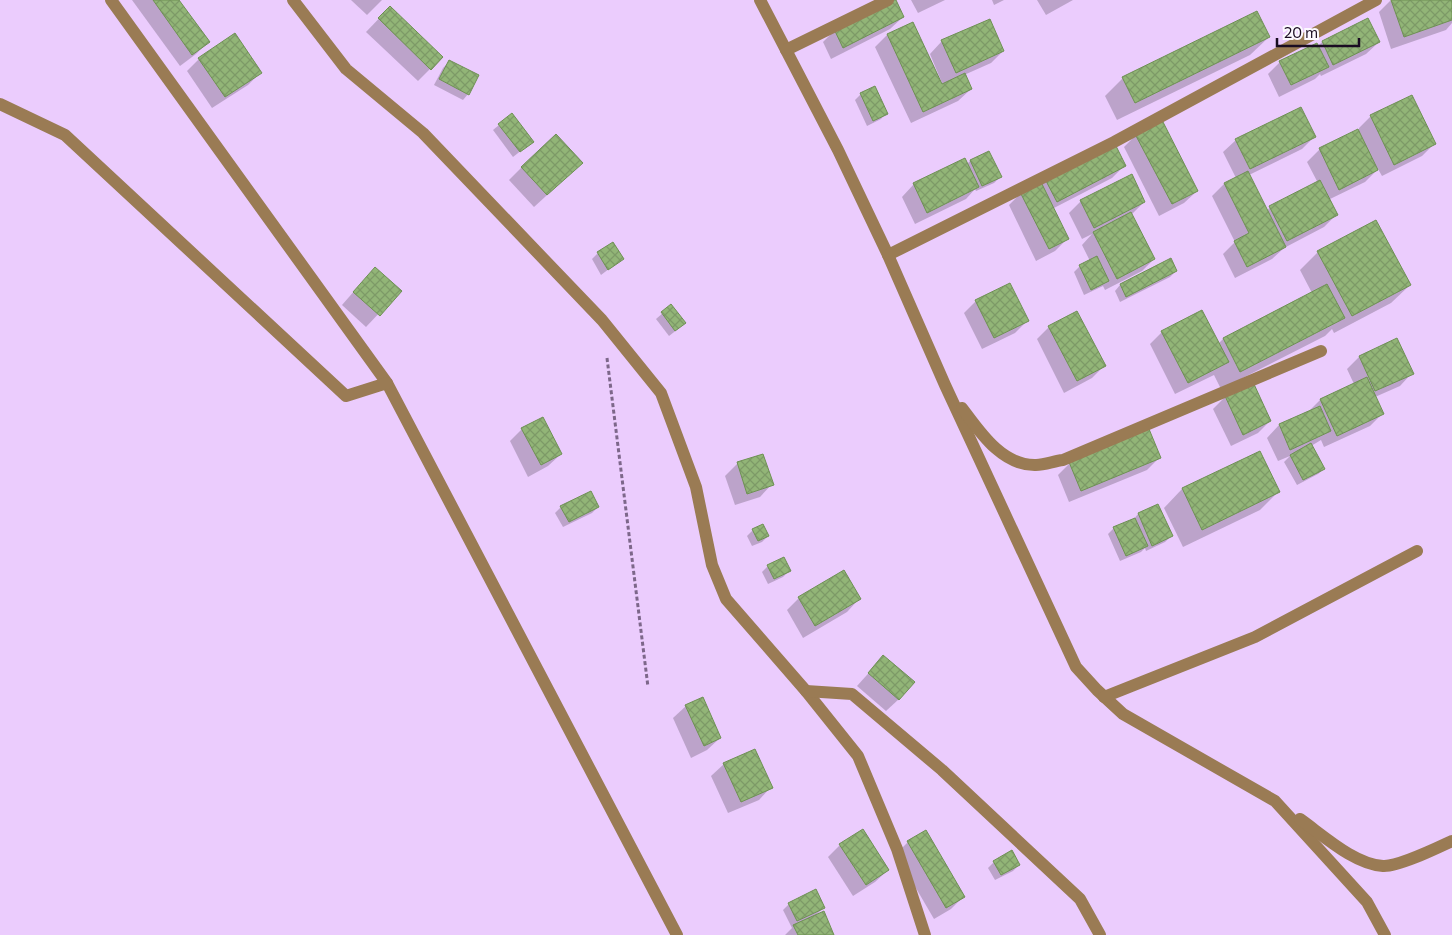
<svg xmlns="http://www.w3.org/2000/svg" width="1452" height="935" font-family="Commissioner,sans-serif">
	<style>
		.shadow { fill: #0003 }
		.building { fill: url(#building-cross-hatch); stroke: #6e9054 }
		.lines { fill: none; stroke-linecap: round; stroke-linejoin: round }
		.path { stroke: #7d678a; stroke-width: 3; stroke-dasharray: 4 2.5; stroke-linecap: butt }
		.minor { stroke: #9a7b54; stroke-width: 12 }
	</style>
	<defs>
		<pattern id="building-cross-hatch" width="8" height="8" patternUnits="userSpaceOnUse" patternTransform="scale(1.25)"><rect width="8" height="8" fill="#92b577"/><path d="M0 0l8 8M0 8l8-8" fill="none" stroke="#7d9a67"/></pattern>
	</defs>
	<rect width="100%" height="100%" fill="#ebccfd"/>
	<g class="shadow">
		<polygon points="132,0 177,0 208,42 196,54 180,66"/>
		<polygon points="351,0 382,0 367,15"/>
		<polygon points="911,0 945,0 918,13"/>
		<polygon points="992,0 1004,0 994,5"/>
		<polygon points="1037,0 1073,0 1046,15"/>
		<polygon points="1391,0 1452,0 1452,23 1446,30 1391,49 1379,12"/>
		<polygon points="390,7 442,57 418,81 366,32"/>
		<polygon points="903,17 890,29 831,59 823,42 835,30"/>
		<polygon points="1368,20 1379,42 1366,54 1321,76 1320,74 1315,79 1279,97 1268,74 1280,62 1317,47 1322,42"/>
		<polygon points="912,23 940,84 942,83 930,54 942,41 1003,51 991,63 964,75 971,89 958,101 911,123 875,47 887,35"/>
		<polygon points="1269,37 1250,55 1117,120 1105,96 1123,78"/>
		<polygon points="199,59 260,73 248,85 212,108 187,71"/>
		<polygon points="449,62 468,94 463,100 434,85 443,68"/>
		<polygon points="861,94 886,113 881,119 867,126 855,100"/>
		<polygon points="1371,116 1434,144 1422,156 1382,176 1378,169 1365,182 1328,200 1336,215 1324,227 1284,248 1272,259 1235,278 1223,254 1235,242 1212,196 1224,184 1236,178 1223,152 1236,140 1314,137 1302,149 1249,175 1267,211 1270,207 1318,183 1307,162 1320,149 1359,130 1359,128"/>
		<polygon points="499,125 532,142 513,157 493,130"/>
		<polygon points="1136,135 1197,191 1184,203 1159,216 1124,147"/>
		<polygon points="988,152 1000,177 994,183 976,191 975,189 966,199 915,224 902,197 914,184 967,164 970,161"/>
		<polygon points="1125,165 1112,178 1052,209 1067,239 1055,251 1036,261 1009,205 1021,193 1046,180"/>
		<polygon points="522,167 569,175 534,207 509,180"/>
		<polygon points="1081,201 1144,202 1131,215 1154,259 1142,271 1105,290 1103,286 1084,295 1074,272 1080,266 1090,261 1082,245 1092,234 1082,239 1069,213"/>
		<polygon points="1318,252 1410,285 1391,303 1334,333 1332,329 1325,336 1221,389 1214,375 1175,394 1150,344 1162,332 1218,344 1223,339 1312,293 1300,270"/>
		<polygon points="598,253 622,259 601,275 592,259"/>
		<polygon points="1170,260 1176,271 1170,277 1120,302 1115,291 1120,285"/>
		<polygon points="363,281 400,291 366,327 342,305"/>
		<polygon points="976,301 1027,321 1015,333 982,349 964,313"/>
		<polygon points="671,306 678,329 669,336 656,319"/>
		<polygon points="1049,327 1104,366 1092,378 1064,393 1037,339"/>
		<polygon points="1396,340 1412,373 1400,386 1375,397 1382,414 1370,426 1324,447 1321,440 1311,446 1324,469 1318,474 1297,485 1284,462 1290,456 1278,461 1267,438 1279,425 1307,413 1320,400 1354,384 1347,369 1359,357"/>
		<polygon points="1225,397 1270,421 1258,433 1231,446 1213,409"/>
		<polygon points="522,429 561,454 548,466 528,477 510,441"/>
		<polygon points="1259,452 1278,492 1260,510 1183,547 1164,508 1182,489"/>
		<polygon points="762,455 772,484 760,497 735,505 725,476 737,464"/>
		<polygon points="1160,457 1147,470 1069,502 1058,475 1070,463"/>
		<polygon points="1158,506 1171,536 1165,542 1146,551 1145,548 1141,552 1120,561 1108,534 1114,528 1133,520 1138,514"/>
		<polygon points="561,507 598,507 592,513 563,527 555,513"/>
		<polygon points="753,530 768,536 762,542 752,546 747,536"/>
		<polygon points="783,559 789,571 783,577 768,584 762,572 768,566"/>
		<polygon points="799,598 859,599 847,612 803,638 787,610"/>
		<polygon points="884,656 899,699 886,711 857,686"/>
		<polygon points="686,706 720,738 707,750 691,758 673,718"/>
		<polygon points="724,764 771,787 759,800 728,813 711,776"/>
		<polygon points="908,842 963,897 951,909 934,919 896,854"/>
		<polygon points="840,845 888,870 875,882 853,896 828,857"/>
		<polygon points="994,862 1019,865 1013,871 995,880 988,868"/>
		<polygon points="789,904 824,907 814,917 833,935 785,935 792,928 783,910"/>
	</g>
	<g class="building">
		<polygon points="153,0 179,0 210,42 192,55"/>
		<polygon points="892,0 896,0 904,17 843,48 834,29"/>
		<polygon points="1391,0 1452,0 1452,20 1404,37"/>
		<polygon points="390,6 443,57 431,70 378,18"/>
		<polygon points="1257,11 1270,37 1135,103 1122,77"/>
		<polygon points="1368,18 1380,42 1333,65 1322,41"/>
		<polygon points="990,19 1004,51 956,73 941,40"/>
		<polygon points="913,22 942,84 965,73 972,89 923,112 887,34"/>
		<polygon points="235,33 262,73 225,97 198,58"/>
		<polygon points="1317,43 1329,67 1291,85 1279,61"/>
		<polygon points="449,60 479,75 469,95 439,79"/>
		<polygon points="875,86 888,114 873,121 860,93"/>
		<polygon points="1412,95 1436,144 1394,165 1370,115"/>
		<polygon points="1301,107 1316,137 1250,169 1235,139"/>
		<polygon points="512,113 534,142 520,152 498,124"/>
		<polygon points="1162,120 1198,191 1172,204 1135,134"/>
		<polygon points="1358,129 1378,170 1339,190 1319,148"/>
		<polygon points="556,134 583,163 547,195 521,167"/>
		<polygon points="1115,144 1126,166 1057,202 1045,179"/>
		<polygon points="989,151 1002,177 982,186 970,160"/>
		<polygon points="965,158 979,187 927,213 913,183"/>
		<polygon points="1248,171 1286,247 1247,267 1234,241 1249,233 1224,183"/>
		<polygon points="1132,174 1145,202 1094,228 1080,200"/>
		<polygon points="1320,180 1338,215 1287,241 1269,206"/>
		<polygon points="1041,182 1069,239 1049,249 1020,192"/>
		<polygon points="1131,212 1155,259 1117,279 1093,232"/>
		<polygon points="1376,220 1411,285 1352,316 1317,251"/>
		<polygon points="613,242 624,259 608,270 597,252"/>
		<polygon points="1097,256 1109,281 1091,290 1079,265"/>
		<polygon points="1171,258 1177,271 1126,297 1120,284"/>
		<polygon points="375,267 402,291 380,316 353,292"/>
		<polygon points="1010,283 1029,321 994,338 975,300"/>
		<polygon points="1327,284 1345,318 1240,372 1223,338"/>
		<polygon points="671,304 686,323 675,331 661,312"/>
		<polygon points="1202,310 1229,362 1188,383 1161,331"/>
		<polygon points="1077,311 1106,366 1077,381 1048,326"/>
		<polygon points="1397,338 1414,374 1375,391 1359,356"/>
		<polygon points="1367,377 1384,414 1337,436 1320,399"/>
		<polygon points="1253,382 1271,421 1243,435 1225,396"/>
		<polygon points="1320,406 1331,431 1290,450 1279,424"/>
		<polygon points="543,417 562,454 541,465 521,428"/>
		<polygon points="1149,429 1161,458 1081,491 1069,462"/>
		<polygon points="1311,443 1325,469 1303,480 1290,455"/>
		<polygon points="1260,451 1280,492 1202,530 1182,488"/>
		<polygon points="763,454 774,485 747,494 737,462"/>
		<polygon points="591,491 599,507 569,522 560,506"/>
		<polygon points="1158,504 1173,536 1152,546 1138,513"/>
		<polygon points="1135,518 1148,546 1126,556 1113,527"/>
		<polygon points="763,524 769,536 758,541 752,529"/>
		<polygon points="784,557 791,571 774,579 767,565"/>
		<polygon points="844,570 861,599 815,626 798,597"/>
		<polygon points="883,655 915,682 899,700 868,673"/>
		<polygon points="703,697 721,738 704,746 685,705"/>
		<polygon points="755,749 773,788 741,802 723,763"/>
		<polygon points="863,829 889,870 866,885 839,844"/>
		<polygon points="926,830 965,897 946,908 907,841"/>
		<polygon points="1012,850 1020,865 1001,875 993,861"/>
		<polygon points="816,889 825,908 797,921 788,903"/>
		<polygon points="824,911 834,935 798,935 793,925"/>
	</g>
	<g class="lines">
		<polyline class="path" points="607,358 648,687"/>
		<g class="minor">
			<polyline points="111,0 387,383 677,935"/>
			<polyline points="293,0 346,69 423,133 602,320 661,393 696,487 712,565 726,599 806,691 858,756 897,849 925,935"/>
			<polyline points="760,0 838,150 888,255 945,385 1076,667 1097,690 1123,714 1275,801 1367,902 1385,935"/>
			<polyline points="786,50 888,0"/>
			<polyline points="0,104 65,135 346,396 387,383"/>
			<polyline points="888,255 1114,142 1376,0"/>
			<path d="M 962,408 C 980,432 1002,466 1036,465 C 1045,465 1054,461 1063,460 L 1321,351"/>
			<polyline points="806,691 852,694 942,770 1080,899 1100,935"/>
			<polyline points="1104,697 1255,637 1417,551"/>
			<path d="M 1300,819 C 1324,836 1354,864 1383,866 C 1398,867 1437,848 1452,841"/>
		</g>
	</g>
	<path d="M1277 38v8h82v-8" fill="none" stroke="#1a0c22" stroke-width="2.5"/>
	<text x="1284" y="38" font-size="15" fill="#1a0c22" stroke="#fcf9ff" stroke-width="4" paint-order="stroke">20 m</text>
</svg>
